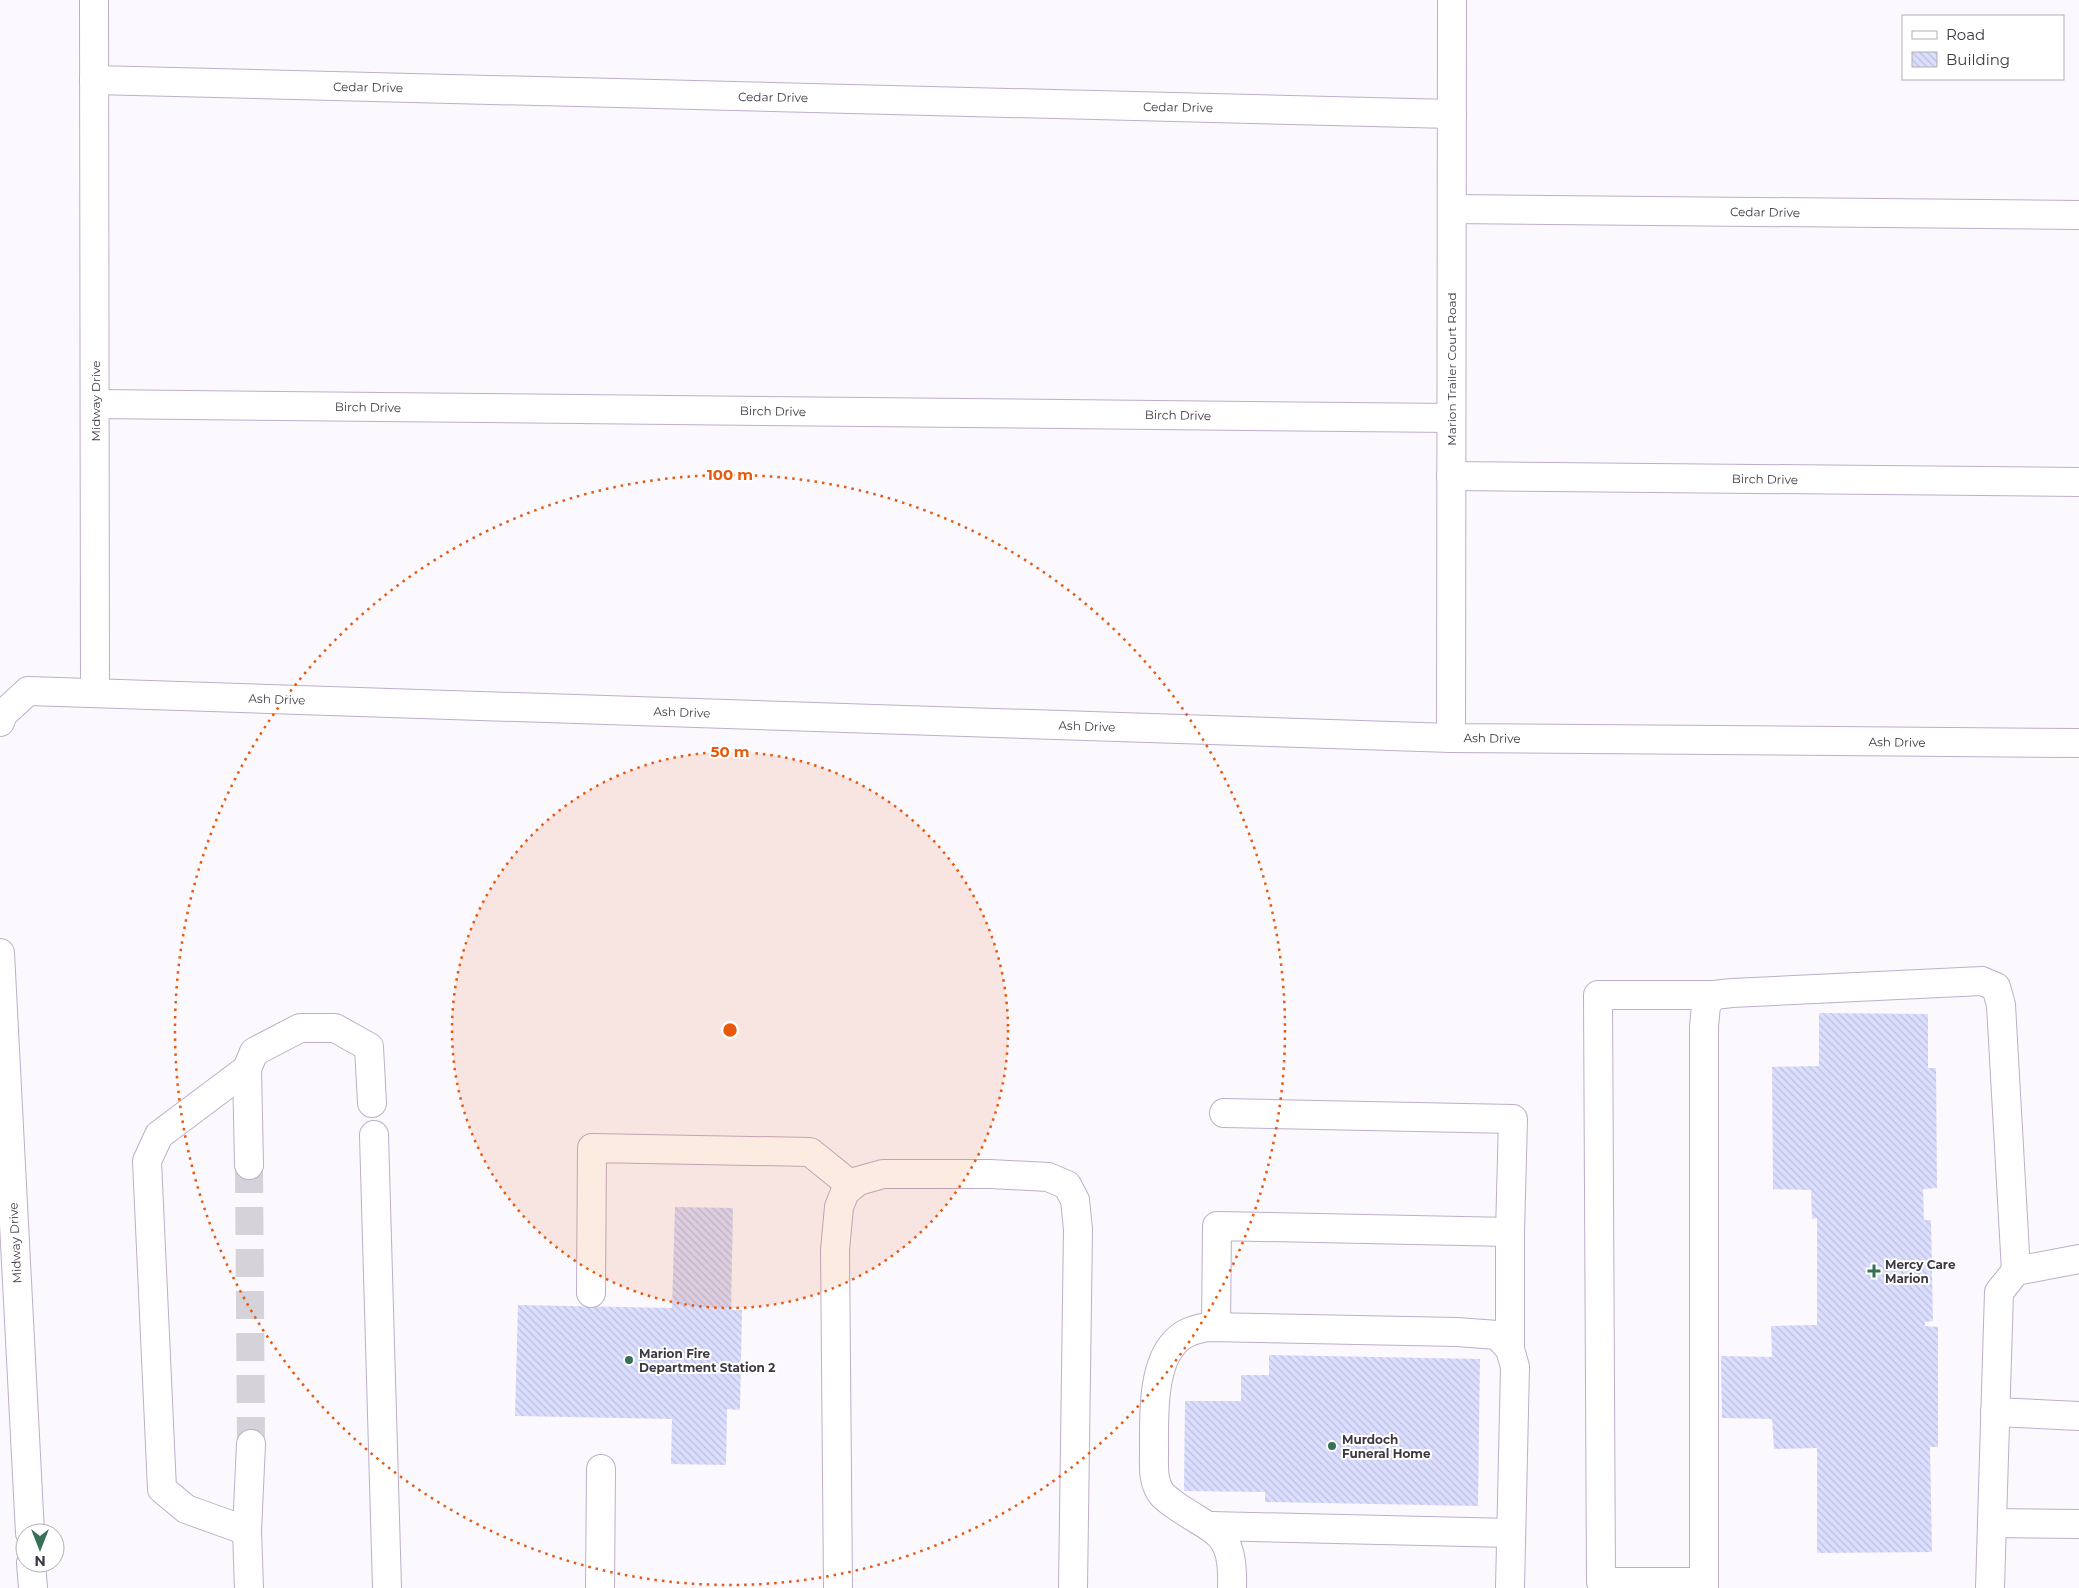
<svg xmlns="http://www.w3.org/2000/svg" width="2079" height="1588" font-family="Montserrat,sans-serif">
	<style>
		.building { fill: url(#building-back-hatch) }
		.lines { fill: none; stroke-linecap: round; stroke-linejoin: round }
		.minor-tunnel { stroke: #d5d2d9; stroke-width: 28; stroke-dasharray: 28 14; stroke-linecap: butt }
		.minor-casing { stroke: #beaecb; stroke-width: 30 }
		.minor { stroke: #fff; stroke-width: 28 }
		.ring { fill: none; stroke: #e8590c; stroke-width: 2.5; stroke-dasharray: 2.5 5 }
		.poi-dot { fill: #376f57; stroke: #fff; stroke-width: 2 }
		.labels { text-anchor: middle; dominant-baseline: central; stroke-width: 4; stroke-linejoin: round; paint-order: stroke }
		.street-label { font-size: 12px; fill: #3e3843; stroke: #fff }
		.poi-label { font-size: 12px; font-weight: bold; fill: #3e3843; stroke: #fff; text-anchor: start }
		.centre { fill: #e8590c; stroke: #fff; stroke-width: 2.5 }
		.ring-label { font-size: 15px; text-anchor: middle; font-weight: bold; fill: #e8590c; stroke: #fff; stroke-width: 4; stroke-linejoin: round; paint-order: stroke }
	</style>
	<defs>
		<pattern id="building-back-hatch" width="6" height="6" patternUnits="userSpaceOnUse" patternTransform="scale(1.25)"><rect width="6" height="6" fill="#dbdefe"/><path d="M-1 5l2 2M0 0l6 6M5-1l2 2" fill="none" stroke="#bdbfdb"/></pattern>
	</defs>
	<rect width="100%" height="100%" fill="#fbf8fe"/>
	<g class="building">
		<polygon points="1819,1013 1928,1014 1928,1068 1936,1068 1937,1188 1923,1189 1924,1220 1931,1220 1933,1321 1925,1322 1925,1326 1938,1327 1938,1447 1930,1447 1932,1552 1817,1553 1817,1448 1774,1449 1772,1419 1722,1418 1721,1356 1772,1357 1771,1326 1817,1325 1817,1218 1812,1219 1811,1190 1773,1189 1772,1067 1819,1066"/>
		<polygon points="675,1207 733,1208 731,1310 742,1310 740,1410 727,1409 726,1465 671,1464 672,1419 515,1416 518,1305 672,1308"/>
		<polygon points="1269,1355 1480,1359 1478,1506 1265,1502 1265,1492 1184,1491 1185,1401 1241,1401 1241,1375 1269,1375"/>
	</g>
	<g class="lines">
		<polyline class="minor-tunnel" points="249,1165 251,1444"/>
		<g class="minor-casing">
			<g id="minor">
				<polyline points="94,0 95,693"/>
				<polyline points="94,80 1452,114"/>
				<polyline points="1452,209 2079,215"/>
				<polyline points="95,404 1451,418"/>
				<polyline points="1451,476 2079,482"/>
				<polyline points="0,722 3,714 28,691 1451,738 2079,743"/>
				<polyline points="1451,738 1452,0"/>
				<polyline points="0,953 30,1533"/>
				<polyline points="247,1069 159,1135 147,1161 162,1489 186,1509 247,1531"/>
				<polyline points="1224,1113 1513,1119 1510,1232"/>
				<polyline points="374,1135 387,1588"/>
				<polyline points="249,1165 247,1069 254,1052 300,1028 335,1028 369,1047 372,1103"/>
				<polyline points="591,1293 592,1148 810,1152 852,1186"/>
				<polyline points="1216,1327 1217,1226 1510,1232 1510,1349"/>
				<polyline points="1995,1412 2079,1416"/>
				<polyline points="1992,1523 2079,1524"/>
				<polyline points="1211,1526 1511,1533"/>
				<polyline points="31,1563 33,1588"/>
				<polyline points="1704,1582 1601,1582 1598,995 1714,995"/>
				<polyline points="249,1588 247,1531 251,1444"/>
				<polyline points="600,1588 601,1469"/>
				<polyline points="838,1588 835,1250 839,1207 845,1192 858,1181 883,1174 990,1174 1048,1177 1067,1185 1075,1200 1078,1229 1073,1588"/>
				<path d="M 1232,1588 C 1234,1529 1216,1534 1175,1505 C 1167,1499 1160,1495 1157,1485 C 1153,1476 1154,1462 1154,1451 C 1154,1421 1152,1372 1171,1347 C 1181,1333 1192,1330 1207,1327 L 1457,1332 L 1497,1335 L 1510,1349 L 1515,1367 L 1510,1588"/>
				<polyline points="1704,1588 1704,1027 1706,1005 1714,995 1732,993 1982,981 1996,987 2001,1005 2016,1271"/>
				<polyline points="1990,1588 1999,1292 2016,1271 2079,1259"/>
			</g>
		</g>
		<use href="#minor" class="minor"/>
	</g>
	<circle cx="730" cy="1030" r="278" fill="#e8590c" fill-opacity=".12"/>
	<g class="ring">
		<circle cx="730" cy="1030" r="278"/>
		<circle cx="730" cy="1030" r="555"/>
	</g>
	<g class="poi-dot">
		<path d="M1871.5 1263.5h5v5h5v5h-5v5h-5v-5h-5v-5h5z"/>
		<circle cx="629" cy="1360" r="5"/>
		<circle cx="1332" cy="1446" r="5"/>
	</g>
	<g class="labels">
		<g class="street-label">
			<text transform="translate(368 87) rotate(1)">Cedar Drive</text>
			<text transform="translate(773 97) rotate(1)">Cedar Drive</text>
			<text transform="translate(1178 107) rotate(1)">Cedar Drive</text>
			<text transform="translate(1765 212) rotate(1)">Cedar Drive</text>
			<text transform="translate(1451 369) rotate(-90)">Marion Trailer Court Road</text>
			<text transform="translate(95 401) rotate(-90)">Midway Drive</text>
			<text transform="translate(368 407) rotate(1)">Birch Drive</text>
			<text transform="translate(773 411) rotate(1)">Birch Drive</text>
			<text transform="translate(1178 415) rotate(1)">Birch Drive</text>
			<text transform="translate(1765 479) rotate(1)">Birch Drive</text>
			<text transform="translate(277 699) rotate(2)">Ash Drive</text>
			<text transform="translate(682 712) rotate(2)">Ash Drive</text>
			<text transform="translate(1087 726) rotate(2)">Ash Drive</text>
			<text transform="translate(1492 738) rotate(1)">Ash Drive</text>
			<text transform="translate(1897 742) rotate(1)">Ash Drive</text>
			<text transform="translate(15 1243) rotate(-93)">Midway Drive</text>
		</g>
		<g class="poi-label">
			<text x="1885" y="1264">Mercy Care<tspan x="1885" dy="14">Marion</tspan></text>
			<text x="639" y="1353">Marion Fire<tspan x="639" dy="14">Department Station 2</tspan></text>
			<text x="1342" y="1439">Murdoch<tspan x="1342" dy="14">Funeral Home</tspan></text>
		</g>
	</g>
	<circle cx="730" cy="1030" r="8" class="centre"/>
	<g class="ring-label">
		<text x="730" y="480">100 m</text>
		<text x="730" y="757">50 m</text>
	</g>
	<rect x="1902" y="15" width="162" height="65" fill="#ffffff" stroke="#b2afb4"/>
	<rect x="1912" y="31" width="25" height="8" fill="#ffffff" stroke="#b2afb4"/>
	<text x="1946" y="40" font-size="15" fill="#3e3843">Road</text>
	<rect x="1912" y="52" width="25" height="15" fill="url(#building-back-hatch)" stroke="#b2afb4"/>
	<text x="1946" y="65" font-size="15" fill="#3e3843">Building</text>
	<g transform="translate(40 1548) rotate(180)"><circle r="24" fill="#ffffff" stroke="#b2afb4"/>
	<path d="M0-4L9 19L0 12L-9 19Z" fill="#376f57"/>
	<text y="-8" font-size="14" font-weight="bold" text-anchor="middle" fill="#3e3843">N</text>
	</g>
</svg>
